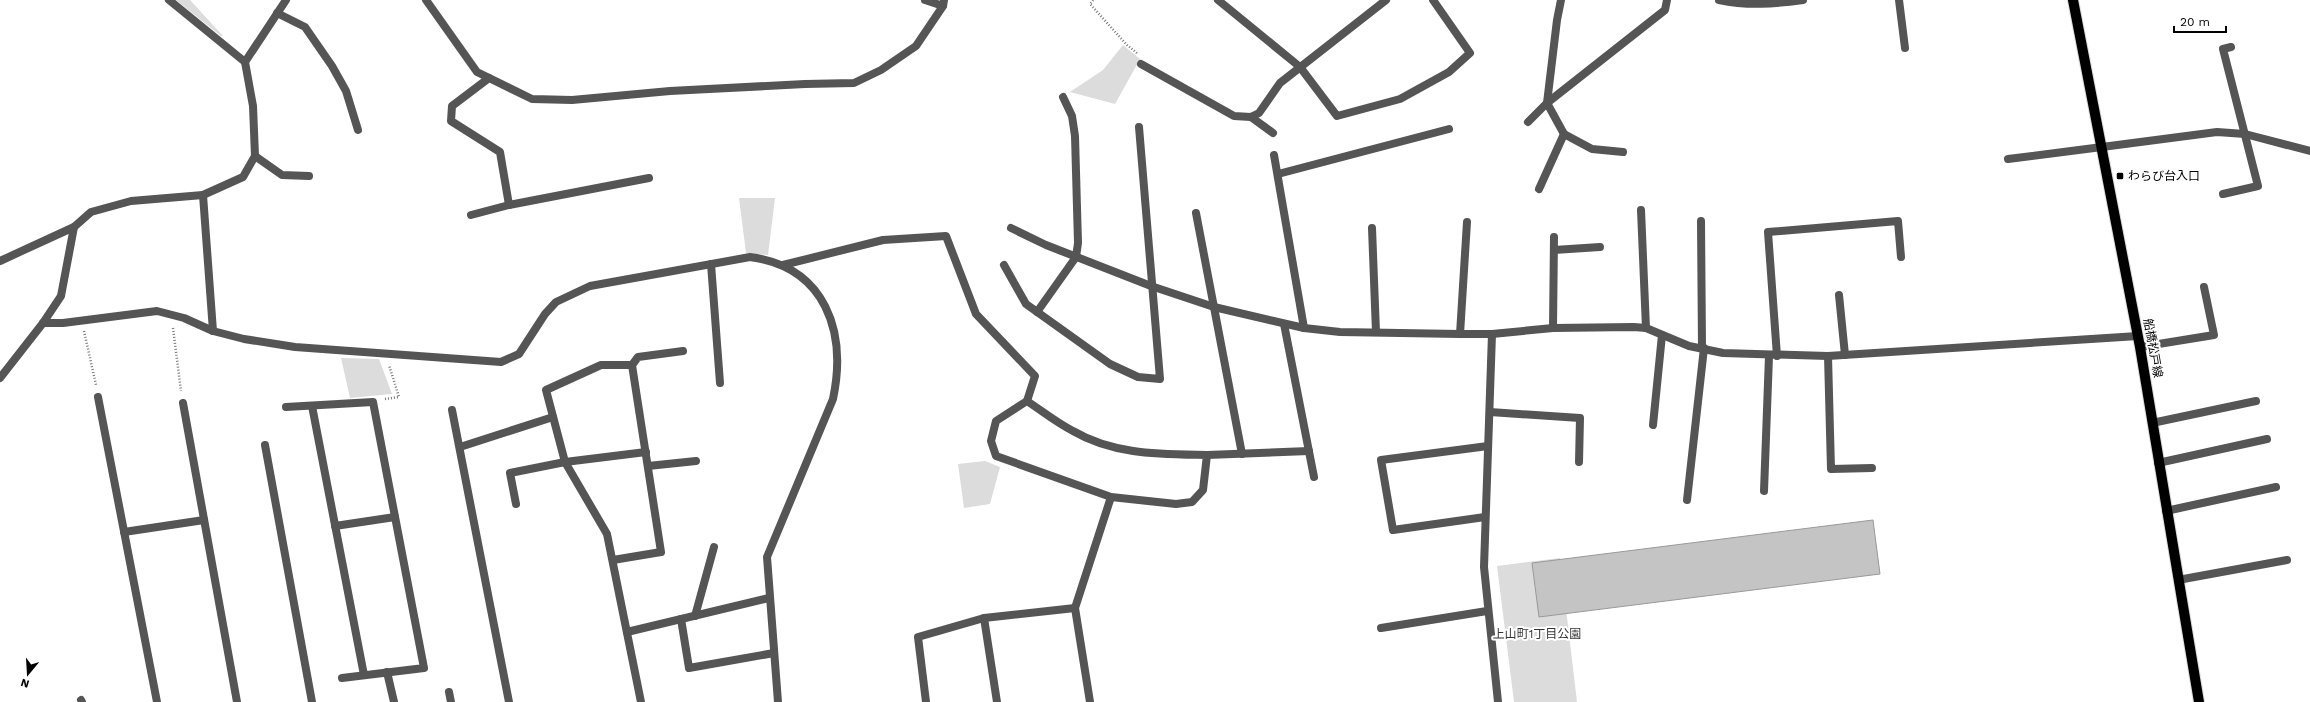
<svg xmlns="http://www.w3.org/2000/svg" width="2310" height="702" font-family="'Work Sans','Noto Sans JP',sans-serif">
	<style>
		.green { fill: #dcdcdc }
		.building { fill: #c4c4c4; stroke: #999 }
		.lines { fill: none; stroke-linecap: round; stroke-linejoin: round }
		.primary-casing { stroke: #dbdbdb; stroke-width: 12 }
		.path { stroke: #777; stroke-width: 2.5; stroke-dasharray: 1 2; stroke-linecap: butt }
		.service { stroke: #555; stroke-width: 8 }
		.minor { stroke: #555; stroke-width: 8 }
		.primary { stroke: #000; stroke-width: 10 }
		.poi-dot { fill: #000; stroke: #fff; stroke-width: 1.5 }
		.labels { text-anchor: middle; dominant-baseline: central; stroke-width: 4; stroke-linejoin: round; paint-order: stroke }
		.poi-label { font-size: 12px; fill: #000; stroke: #fff; text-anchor: start }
		.street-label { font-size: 12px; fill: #000; stroke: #fff }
		.park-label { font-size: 12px; fill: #333; stroke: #fff }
	</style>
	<rect width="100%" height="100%" fill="#fff"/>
	<g class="green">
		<polygon points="176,0 190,0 223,36 221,36"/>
		<polygon points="1123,45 1140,59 1115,104 1070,92 1103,70"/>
		<polygon points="739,198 775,198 768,255 746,253"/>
		<polygon points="341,358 379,359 392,394 350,398"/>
		<polygon points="985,461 1000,467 990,504 964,508 958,464"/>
		<polygon points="1560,558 1577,702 1514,702 1497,566"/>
	</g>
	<polygon class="building" points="1873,520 1880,574 1539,617 1532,563"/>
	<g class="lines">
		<g class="primary-casing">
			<polyline id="primary" points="2073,0 2140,347 2199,702"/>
		</g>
		<g class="path">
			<polyline points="1093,0 1090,4 1127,45 1137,53"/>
			<polyline points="173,328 181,391"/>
			<polyline points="84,331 96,385"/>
			<polyline points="385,399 399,397 389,365"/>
		</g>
		<g class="service">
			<polyline points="925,0 943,6"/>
			<polyline points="1561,0 1557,20 1547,103 1564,134 1592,149 1623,152"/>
			<polyline points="1899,0 1905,48"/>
			<polyline points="1528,122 1547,103 1665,10 1667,0"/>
			<polyline points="2008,159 2102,147"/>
			<polyline points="1539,189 1564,134"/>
			<polyline points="2223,194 2258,186 2223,49 2231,47"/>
			<polyline points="1641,210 1646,328"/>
			<polyline points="1196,213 1242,454"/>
			<polyline points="1701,221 1702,348"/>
			<polyline points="1554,250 1600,247"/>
			<polyline points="1839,295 1845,355"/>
			<polyline points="1284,324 1314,477"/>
			<polyline points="1553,328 1554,237"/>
			<polyline points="1460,334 1467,222"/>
			<polyline points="2140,347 2214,335 2204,287"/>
			<polyline points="1828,356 1831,469 1872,468"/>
			<polyline points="632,365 638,357 683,351"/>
			<polyline points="312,406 364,675"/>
			<polyline points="286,407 373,402 424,668 342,678"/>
			<polyline points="2152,423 2256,401"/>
			<polyline points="1653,425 1662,335"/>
			<polyline points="1207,455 1309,451"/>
			<polyline points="2158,463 2267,439"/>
			<polyline points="648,466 696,461"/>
			<polyline points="1764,491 1769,356"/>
			<polyline points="2166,511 2276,487"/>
			<polyline points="335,526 395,517"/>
			<polyline points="695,616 714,547"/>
			<polyline points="984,618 997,702"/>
			<polyline points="1381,628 1487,611"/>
			<polyline points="627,632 769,598"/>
			<polyline points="81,700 82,702"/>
			<polyline points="926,702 918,637 984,618 1075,608"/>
		</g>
		<g class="minor">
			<polyline points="169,0 245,62"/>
			<polyline points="426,0 477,72 532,99 572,100 670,91 805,84 854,83 881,70 916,46 943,6 944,0"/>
			<polyline points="1218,0 1300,67 1337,116 1400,99 1449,72 1470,53 1433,0"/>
			<path d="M 1719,0 C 1748,6 1774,4 1803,0"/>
			<polyline points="277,13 305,27 332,66 346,91 358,130"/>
			<polyline points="1141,64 1234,116 1251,117 1259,113 1280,83 1386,0"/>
			<polyline points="489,78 452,106 451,121 500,152 509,205 649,178"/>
			<polyline points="1251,117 1273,133"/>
			<polyline points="2102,147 2217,132 2245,134 2310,151"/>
			<polyline points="1274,155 1304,328"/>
			<polyline points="255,156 282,175 309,176"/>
			<polyline points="1278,174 1449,129"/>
			<polyline points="203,195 213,331"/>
			<polyline points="471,215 509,205"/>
			<polyline points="1011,228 1046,245 1151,286 1214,307 1304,328 1340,332 1460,334 1492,334 1553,328 1634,327 1646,328 1689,346 1723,353 1828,356 2138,336"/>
			<polyline points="1372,228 1376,332"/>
			<polyline points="0,261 74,227"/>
			<polyline points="711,264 720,383"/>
			<polyline points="783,265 883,240 946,236 976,314 1035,376 1027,401"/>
			<polyline points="1004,265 1026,304 1110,364 1138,377 1160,379 1139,127"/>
			<polyline points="1037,312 1076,257 1078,243 1075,136 1072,116 1063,97"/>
			<path d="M 43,323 L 63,323 L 157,311 L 184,318 L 213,331 L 244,339 L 295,347 L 501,362 L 519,354 L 545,314 L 556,302 L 590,286 L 750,257 C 826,267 847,332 833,399 L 767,557 L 778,702"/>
			<polyline points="1492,334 1484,567 1498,702"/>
			<polyline points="1777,356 1768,232 1898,221 1901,257"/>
			<polyline points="0,378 43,323 61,296 74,227 91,212 131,201 203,195 243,177 255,156 253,106 245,62 286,0"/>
			<polyline points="98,397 157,702"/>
			<path d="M 1027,401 C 1042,411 1057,423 1073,431 C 1114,455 1161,454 1207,455 L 1203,490 L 1192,502 L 1176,504 L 1111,497 L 996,456 L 991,441 L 996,421 Z"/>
			<polyline points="183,403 237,702"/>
			<polyline points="452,410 509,702"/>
			<polyline points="1490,412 1580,418 1579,462"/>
			<polyline points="265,445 312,702"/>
			<polyline points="460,447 553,417"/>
			<polyline points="1687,500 1704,348"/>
			<polyline points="516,504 510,473 565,462 646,452"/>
			<polyline points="1485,517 1393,530 1381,460 1488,446"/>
			<polyline points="124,532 204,520"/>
			<polyline points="613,560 661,552 632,365 601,365 546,390 565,462 607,534 641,702"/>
			<polyline points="2178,580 2287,560"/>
			<polyline points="681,619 689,668 774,653"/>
			<polyline points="387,672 394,702"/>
			<polyline points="449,692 451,702"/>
			<polyline points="1090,702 1075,608 1111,497"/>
		</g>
		<use href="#primary" class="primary"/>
	</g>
	<rect class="poi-dot" x="2116" y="172" width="8" height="8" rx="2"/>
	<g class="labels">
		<g class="poi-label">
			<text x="2128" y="176">わらび台入口</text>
		</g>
		<g class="street-label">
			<text transform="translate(2153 348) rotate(80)">船橋松戸線</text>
		</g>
		<g class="park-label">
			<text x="1537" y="634">上山町1丁目公園</text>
		</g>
	</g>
	<g transform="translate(28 674) rotate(198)" stroke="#ffffff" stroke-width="3" paint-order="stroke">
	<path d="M0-3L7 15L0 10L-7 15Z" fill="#000000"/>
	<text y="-6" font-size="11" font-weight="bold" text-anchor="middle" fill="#000000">N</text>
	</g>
	<path d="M2174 26v6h52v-6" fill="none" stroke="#000000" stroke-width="2"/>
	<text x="2180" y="26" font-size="12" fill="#000000" stroke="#ffffff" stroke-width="3" paint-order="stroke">20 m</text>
</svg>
